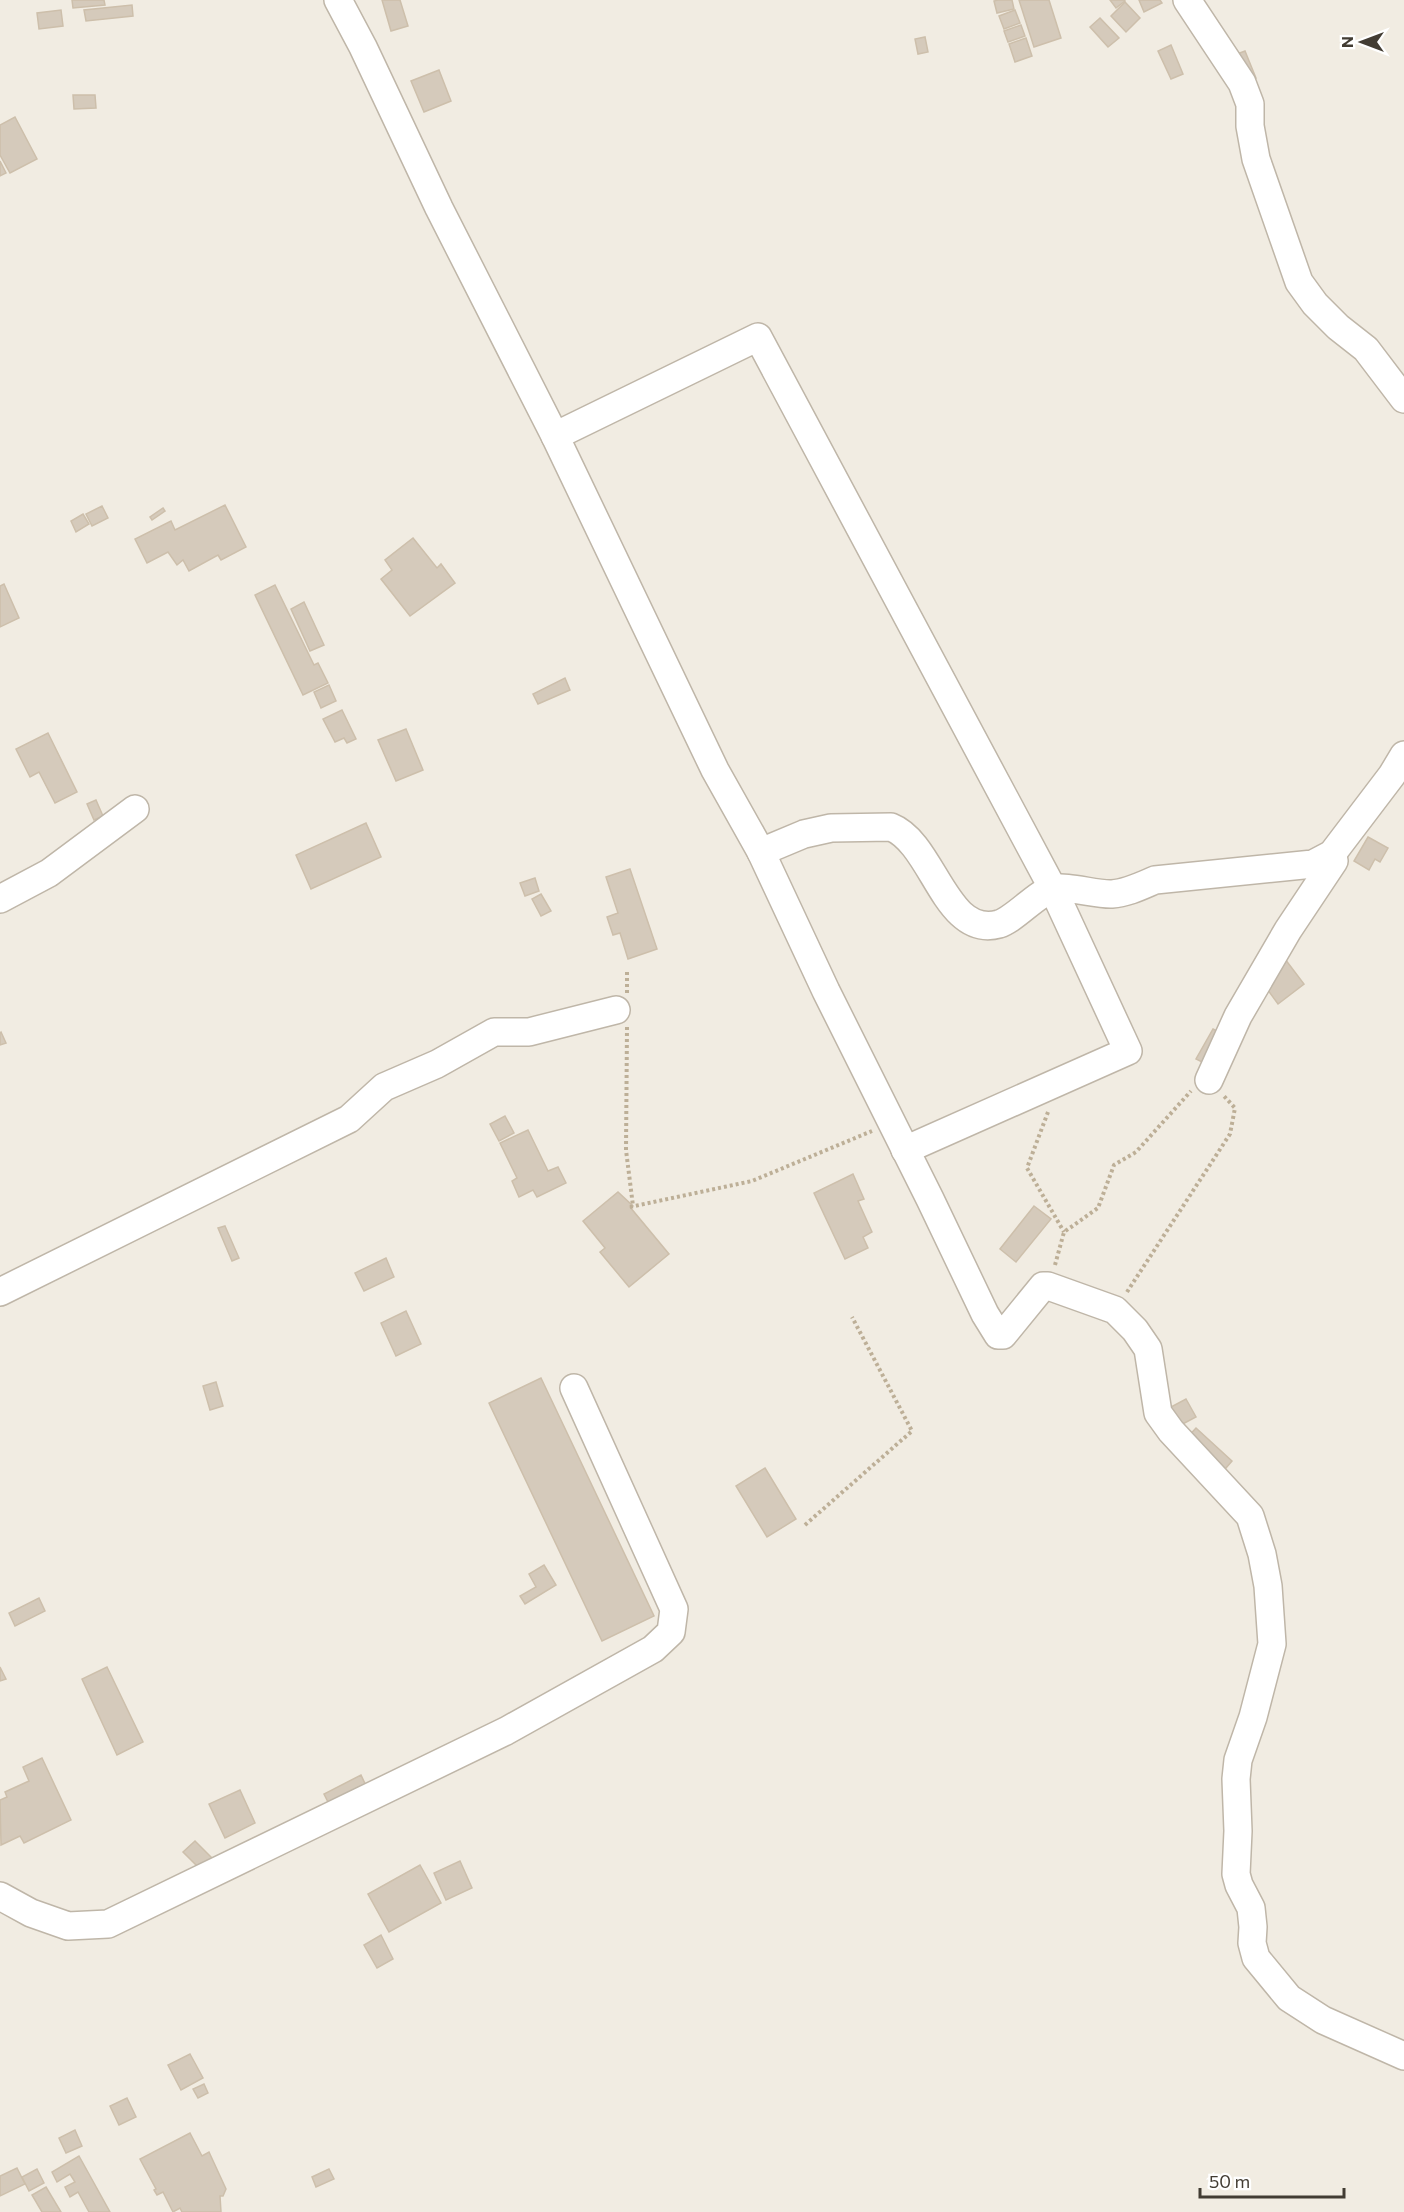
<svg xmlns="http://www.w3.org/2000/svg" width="1404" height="2212" font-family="Commissioner,sans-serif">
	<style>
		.building { fill: #d5cabb; stroke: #cdbfab; stroke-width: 1.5 }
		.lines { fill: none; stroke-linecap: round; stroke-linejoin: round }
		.minor-casing { stroke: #bfb6a8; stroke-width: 30 }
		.path { stroke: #bdaf97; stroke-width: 4; stroke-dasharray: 3 3; stroke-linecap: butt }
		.minor { stroke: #fff; stroke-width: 27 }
	</style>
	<rect width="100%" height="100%" fill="#f1ece2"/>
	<g class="building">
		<polygon points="72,0 104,0 105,5 73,8"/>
		<polygon points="382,0 400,0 408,26 391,31"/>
		<polygon points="998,0 1012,0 1014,9 997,13 994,1"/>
		<polygon points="1019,0 1049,0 1061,38 1034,47"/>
		<polygon points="1110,0 1124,0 1125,1 1116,8"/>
		<polygon points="1139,0 1160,0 1162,3 1144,12"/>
		<polygon points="1125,2 1140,18 1126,32 1111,16"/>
		<polygon points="132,5 133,16 86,21 84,10"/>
		<polygon points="61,10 63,26 39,29 37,13"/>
		<polygon points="1015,10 1020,23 1004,29 999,16"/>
		<polygon points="1100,18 1119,38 1108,47 1090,27"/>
		<polygon points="1021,25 1025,36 1008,42 1004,31"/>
		<polygon points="925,37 928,52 918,54 915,39"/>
		<polygon points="1026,38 1032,56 1015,62 1009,44"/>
		<polygon points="1171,45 1183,74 1171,79 1158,51"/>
		<polygon points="1245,51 1256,78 1244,83 1232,56"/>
		<polygon points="439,70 451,101 424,112 411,81"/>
		<polygon points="73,95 95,95 96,108 74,109"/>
		<polygon points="15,117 37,159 10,173 0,155 0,125"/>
		<polygon points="0,161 6,173 0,176"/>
		<polygon points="225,505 246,547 221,560 218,555 189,571 183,560 177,565 168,552 147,563 135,539 171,521 175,530"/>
		<polygon points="102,506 108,518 92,526 86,514"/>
		<polygon points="163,508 165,511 152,520 150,517"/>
		<polygon points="83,514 89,524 76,532 71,521"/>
		<polygon points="413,538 437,568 441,564 455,583 410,616 381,579 392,570 385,560"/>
		<polygon points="4,584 19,618 0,627 0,586"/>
		<polygon points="275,585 314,665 318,663 328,683 303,695 255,595"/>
		<polygon points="304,602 324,645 310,651 291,609"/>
		<polygon points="565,678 570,690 538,704 533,694"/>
		<polygon points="329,685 336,701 321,708 314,692"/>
		<polygon points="342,710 356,739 347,743 344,738 335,742 323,719"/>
		<polygon points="406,729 423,770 396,781 378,740"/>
		<polygon points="48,733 77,792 55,803 39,772 30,777 16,749"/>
		<polygon points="96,800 103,816 94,820 87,804"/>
		<polygon points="366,823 381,857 311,889 296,855"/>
		<polygon points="1368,837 1388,848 1380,862 1375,859 1369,870 1354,861"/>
		<polygon points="630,869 657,949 628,959 620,933 613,935 607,917 618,913 606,877"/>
		<polygon points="535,878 539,891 525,896 520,883"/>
		<polygon points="541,894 551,911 541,916 532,899"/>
		<polygon points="1285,959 1304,984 1278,1004 1259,978"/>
		<polygon points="1213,1029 1228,1037 1212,1067 1196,1059"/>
		<polygon points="1,1032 6,1043 0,1045 0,1033"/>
		<polygon points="505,1116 514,1133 499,1141 490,1124"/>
		<polygon points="528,1130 548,1171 558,1167 566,1183 537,1197 533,1190 519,1197 512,1181 517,1178 500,1143"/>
		<polygon points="853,1174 864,1199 858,1201 872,1232 863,1237 868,1248 845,1259 814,1193"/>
		<polygon points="618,1192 633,1206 630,1207 669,1254 629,1287 600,1252 605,1248 583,1221"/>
		<polygon points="1034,1206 1051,1219 1016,1262 1000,1249"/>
		<polygon points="225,1226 239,1258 232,1261 218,1228"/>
		<polygon points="386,1258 394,1277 364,1291 355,1273"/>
		<polygon points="406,1311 421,1344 396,1356 381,1323"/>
		<polygon points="541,1378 654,1616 602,1641 489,1403"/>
		<polygon points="216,1382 223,1406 210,1410 203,1386"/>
		<polygon points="1186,1399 1196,1417 1179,1426 1169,1408"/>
		<polygon points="1196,1428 1232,1461 1220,1475 1184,1441"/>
		<polygon points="765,1468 796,1519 767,1537 736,1486"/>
		<polygon points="544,1565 556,1585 525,1604 520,1596 536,1587 529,1574"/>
		<polygon points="39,1598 45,1611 15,1626 9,1613"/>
		<polygon points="0,1667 6,1679 0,1681"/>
		<polygon points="107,1667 143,1742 117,1755 82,1679"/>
		<polygon points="42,1758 71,1820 24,1843 20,1836 1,1845 0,1800 7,1797 5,1792 29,1781 23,1767"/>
		<polygon points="361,1775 367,1788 330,1806 324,1794"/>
		<polygon points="240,1790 255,1823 225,1838 209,1804"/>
		<polygon points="195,1841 214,1860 203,1872 183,1852"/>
		<polygon points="460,1861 472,1888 446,1900 434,1873"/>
		<polygon points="420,1865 441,1903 389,1932 368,1894"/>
		<polygon points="381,1935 393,1959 377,1968 364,1945"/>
		<polygon points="190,2054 203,2078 181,2090 168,2065"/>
		<polygon points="204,2084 208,2093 198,2098 193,2089"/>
		<polygon points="127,2098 136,2117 119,2125 110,2106"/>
		<polygon points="75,2130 82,2146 66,2153 59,2138"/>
		<polygon points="190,2133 202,2156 209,2152 226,2189 223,2196 220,2196 221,2212 182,2212 180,2208 173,2212 163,2192 157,2195 154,2190 156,2189 140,2159"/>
		<polygon points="79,2156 110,2212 89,2212 78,2192 70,2197 65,2187 75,2182 70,2174 57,2182 52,2172"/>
		<polygon points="17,2168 25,2184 0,2196 0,2176"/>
		<polygon points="37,2169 44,2183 29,2191 22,2177"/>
		<polygon points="329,2169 334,2179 316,2187 312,2177"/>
		<polygon points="46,2187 61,2212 42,2212 32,2195"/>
	</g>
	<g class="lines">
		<g class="minor-casing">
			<g id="minor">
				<polyline points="338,0 363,47 439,208 555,436 715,770 761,852 826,991 930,1199 985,1314 998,1335 1003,1335 1043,1286 1048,1286 1115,1310 1135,1330 1148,1349 1158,1413 1171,1431 1250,1516 1262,1554 1268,1586 1272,1644 1253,1717 1238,1760 1236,1779 1238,1831 1236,1874 1239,1885 1251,1908 1253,1927 1252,1943 1256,1958 1289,1998 1323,2020 1404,2056"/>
				<polyline points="1187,0 1242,83 1250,104 1250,126 1256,159 1299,282 1315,304 1338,327 1366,349 1404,399"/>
				<polyline points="555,436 758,337 1053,889 1128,1051 905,1150"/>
				<path d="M 761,852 L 804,834 L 831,828 L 891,827 C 934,844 945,939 999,924 C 1015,919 1038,892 1053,889 C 1066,885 1097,895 1112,894 C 1127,893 1141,886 1155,880 L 1313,864 L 1332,854 L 1392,775 L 1404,755"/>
				<polyline points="0,899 49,873 135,809"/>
				<polyline points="1209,1080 1238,1016 1288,930 1334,861 1332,854"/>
				<polyline points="0,1292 349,1119 384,1087 437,1064 494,1032 529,1032 616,1010"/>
				<polyline points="0,1896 31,1913 68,1926 108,1924 506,1731 653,1649 671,1632 674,1609 574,1388"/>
			</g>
		</g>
		<g class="path">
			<polyline points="627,993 627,971"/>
			<polyline points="627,1027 626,1150 633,1206"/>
			<polyline points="1048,1112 1027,1168 1064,1232"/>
			<polyline points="630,1207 752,1181 872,1131"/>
			<polyline points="1055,1265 1064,1232 1098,1208 1114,1165 1136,1152 1191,1091"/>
			<polyline points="1127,1292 1230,1134 1235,1108 1223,1095"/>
			<polyline points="805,1525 912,1431 852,1317"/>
		</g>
		<use href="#minor" class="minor"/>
	</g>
	<g transform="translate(1362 42) rotate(270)" stroke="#ffffff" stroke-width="4.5" paint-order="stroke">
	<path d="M0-4.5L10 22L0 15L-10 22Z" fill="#423c33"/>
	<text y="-9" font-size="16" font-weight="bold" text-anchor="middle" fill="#423c33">N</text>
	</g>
	<path d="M1200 2188v9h144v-9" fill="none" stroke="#423c33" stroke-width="3"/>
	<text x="1209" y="2188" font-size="18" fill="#423c33" stroke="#ffffff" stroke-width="4.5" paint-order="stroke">50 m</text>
</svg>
